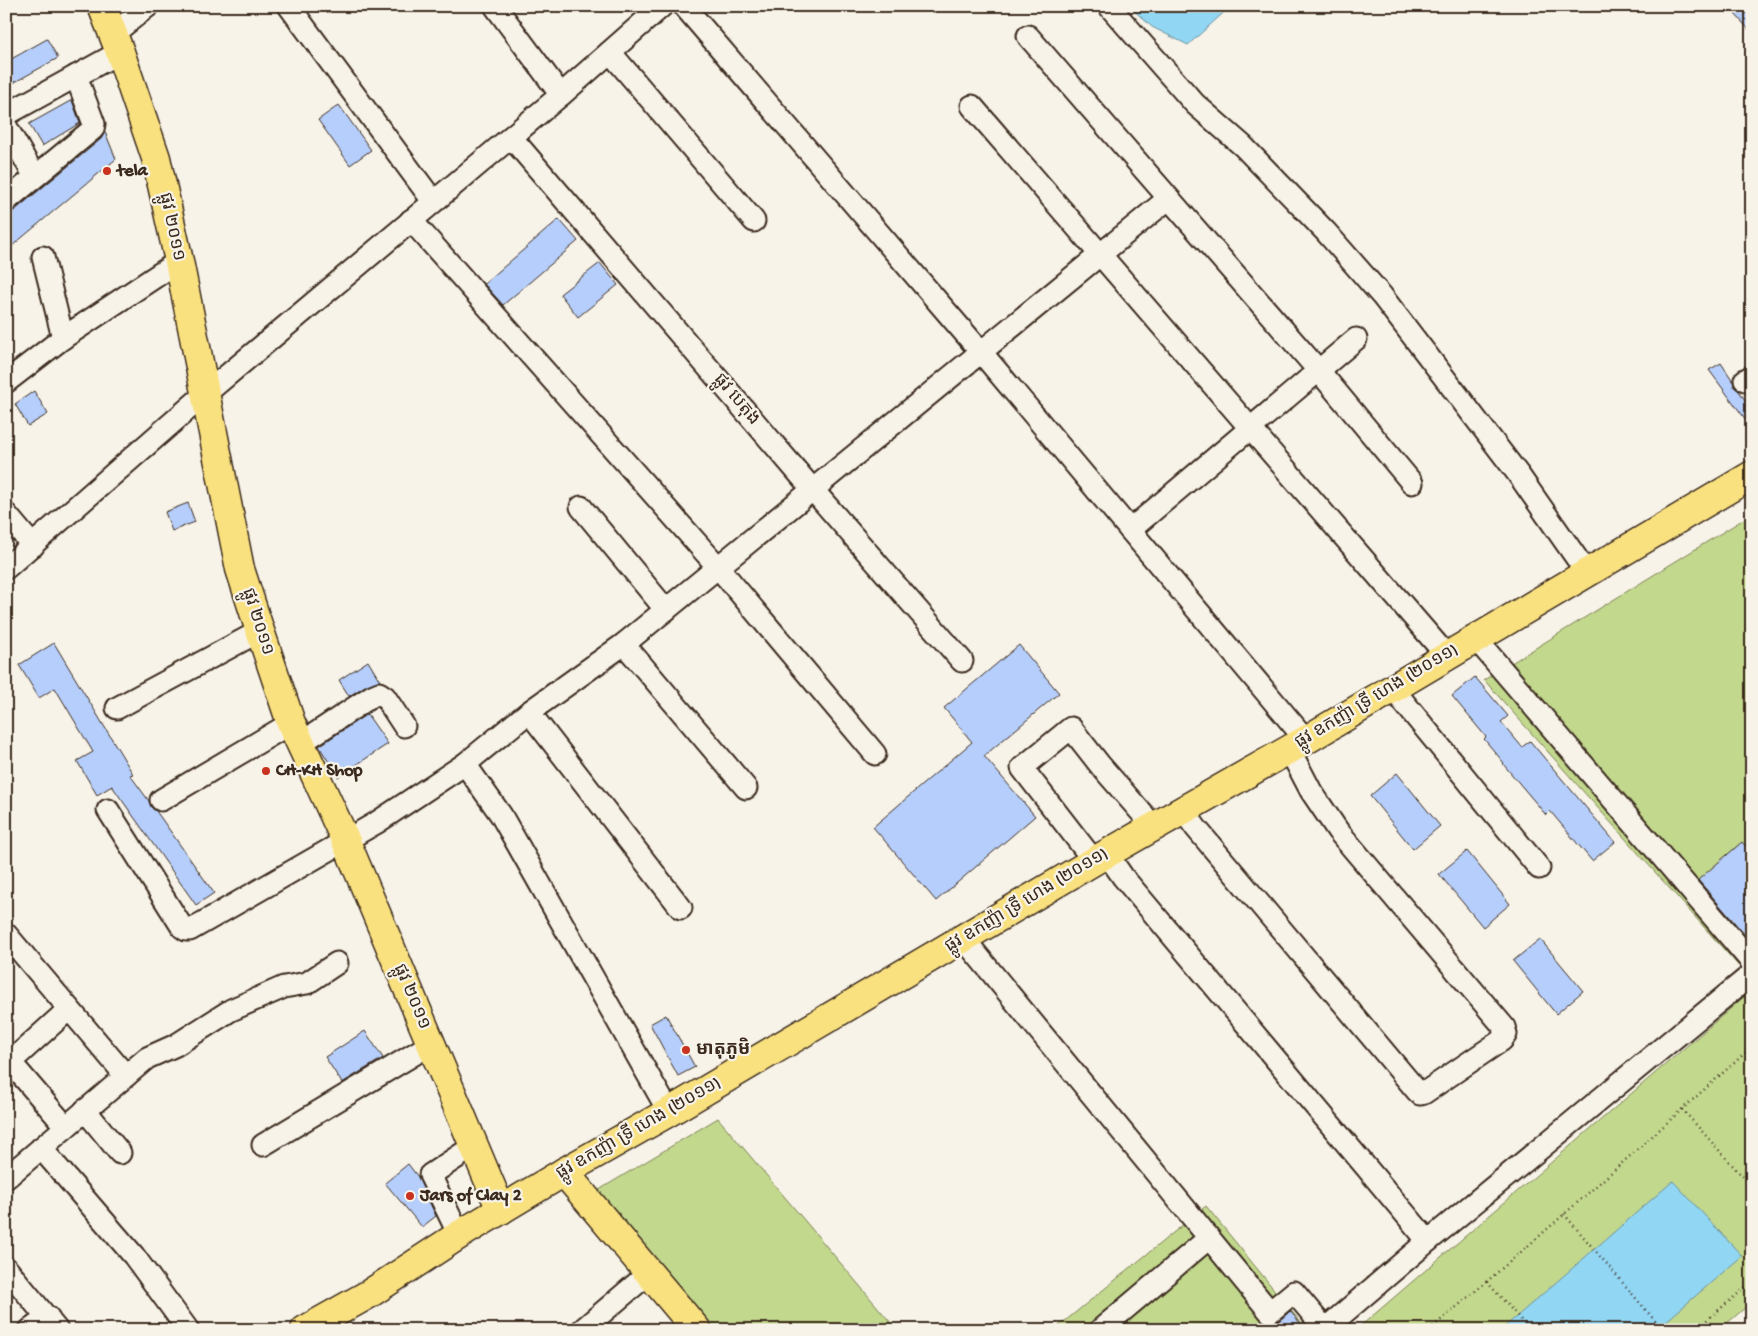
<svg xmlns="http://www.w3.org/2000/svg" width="1758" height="1336" font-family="'Gochi Hand','Noto Sans Khmer',sans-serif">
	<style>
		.green { fill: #c2d88d; stroke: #7e8156 }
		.water { fill: #91d6f3; stroke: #6f919e }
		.building { fill: #b5cefc; stroke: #3b2a1e }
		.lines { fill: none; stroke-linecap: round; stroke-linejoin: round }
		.minor-casing { stroke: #3b2a1e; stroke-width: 25 }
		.major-casing { stroke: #3b2a1e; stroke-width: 31 }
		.path { stroke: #3b2a1e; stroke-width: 2.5; stroke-dasharray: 1 4; stroke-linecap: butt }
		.minor { stroke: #f7f3e8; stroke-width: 21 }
		.major { stroke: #fae180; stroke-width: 28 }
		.poi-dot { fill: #c8321e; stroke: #f7f3e8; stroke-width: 2 }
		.labels { text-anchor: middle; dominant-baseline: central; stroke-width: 4.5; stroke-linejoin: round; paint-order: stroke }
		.poi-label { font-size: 18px; font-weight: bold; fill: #3b2a1e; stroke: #f7f3e8; text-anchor: start }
		.street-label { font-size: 18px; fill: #3b2a1e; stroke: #f7f3e8 }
	</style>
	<rect width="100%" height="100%" fill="#f7f3e8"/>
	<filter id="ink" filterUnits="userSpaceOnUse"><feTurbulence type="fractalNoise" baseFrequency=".02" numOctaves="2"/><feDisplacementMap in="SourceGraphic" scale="10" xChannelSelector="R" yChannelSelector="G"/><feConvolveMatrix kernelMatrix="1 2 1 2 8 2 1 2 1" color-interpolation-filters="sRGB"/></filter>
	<g filter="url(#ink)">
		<g class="green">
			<polygon points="1752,514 1752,981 1484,680"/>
			<polygon points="1752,990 1752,1302 1719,1330 1356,1330"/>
			<polygon points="718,1118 897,1330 709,1330 594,1193"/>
			<polygon points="1206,1206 1307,1330 1054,1330"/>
		</g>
		<g class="water">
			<polygon points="1129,6 1231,6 1188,45 1152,27"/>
			<polygon points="1673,1181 1742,1256 1656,1330 1501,1330"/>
		</g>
		<g class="building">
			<polygon points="1744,6 1752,6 1752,33 1735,14"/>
			<polygon points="47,39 58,58 6,87 6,62"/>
			<polygon points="72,100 80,123 42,146 29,124"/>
			<polygon points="339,105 371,150 350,165 318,120"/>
			<polygon points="105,132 116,159 6,251 6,213 14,211 101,139"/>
			<polygon points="559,219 578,241 503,305 484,284"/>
			<polygon points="600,263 618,285 578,317 560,294"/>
			<polygon points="1721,363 1733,381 1734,387 1739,391 1752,410 1752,428 1709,370"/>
			<polygon points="34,391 48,414 28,426 15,404"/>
			<polygon points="188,503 195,522 172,531 165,512"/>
			<polygon points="54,643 133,774 130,775 149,801 151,807 156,811 214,893 196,905 112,786 97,795 77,761 93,752 55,688 39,698 19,665"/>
			<polygon points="1019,645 1059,693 984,756 1035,816 936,901 873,827 972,742 944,708"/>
			<polygon points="368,661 380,681 367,685 349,696 339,680"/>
			<polygon points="1475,677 1508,716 1501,722 1522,747 1530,741 1615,842 1592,861 1550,811 1546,815 1503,764 1504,763 1484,739 1486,737 1452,696"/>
			<polygon points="367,714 388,744 338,777 319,746"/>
			<polygon points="1397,773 1440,826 1413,849 1370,796"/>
			<polygon points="1742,842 1752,853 1752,943 1698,880"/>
			<polygon points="1467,851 1510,904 1483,927 1439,874"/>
			<polygon points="1540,939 1583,991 1556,1014 1513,961"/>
			<polygon points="666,1015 695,1067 678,1076 650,1024"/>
			<polygon points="365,1031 383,1058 342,1083 325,1057"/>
			<polygon points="408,1164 418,1177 436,1216 422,1227 385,1183"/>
			<polygon points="1290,1311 1306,1330 1259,1330 1266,1324 1272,1324 1278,1322"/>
		</g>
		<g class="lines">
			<g class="minor-casing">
				<g id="minor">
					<polyline points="289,6 433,201"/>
					<polyline points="495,6 561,95"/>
					<polyline points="684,6 981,352 1306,740"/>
					<polyline points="1109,6 1195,104 1243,146 1326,232 1382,296 1518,474 1587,573"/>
					<polyline points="113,34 148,6"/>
					<polyline points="1028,36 1319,371 1412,483"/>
					<polyline points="610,52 754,221"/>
					<polyline points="972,106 1447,656"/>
					<polyline points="9,113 120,52"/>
					<polyline points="7,128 35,177"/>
					<polyline points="511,137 813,490 962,661"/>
					<polyline points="6,201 93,129 94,124 76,76"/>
					<polyline points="411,220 718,567 875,754"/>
					<polyline points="43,257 63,338"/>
					<polyline points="1745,380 1752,376"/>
					<polyline points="6,382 63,338 179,261"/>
					<polyline points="581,507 666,610"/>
					<polyline points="6,514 33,546"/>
					<polyline points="1130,530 1356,339"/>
					<polyline points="6,568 205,394 561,95 662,6"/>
					<polyline points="1476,639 1750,960 1752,964"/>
					<polyline points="624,644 746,788"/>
					<polyline points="1393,689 1539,868"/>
					<polyline points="117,708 260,631"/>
					<polyline points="529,712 681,908"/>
					<polyline points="301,743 372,696 379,693 385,697 404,726"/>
					<polyline points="465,764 501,815 669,1112"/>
					<polyline points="161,800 291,723"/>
					<polyline points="108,810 182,927 186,930 190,930 376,823 465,764 529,712 624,644 1168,199"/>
					<polyline points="1183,810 1196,828 1417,1091 1420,1094 1424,1093 1502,1040 1506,1034 1504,1027 1338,831 1311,791 1289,749"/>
					<polyline points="1107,854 1123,877 1428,1241"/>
					<polyline points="1094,861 1022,768 1071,728 1100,765 1154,827"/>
					<polyline points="6,934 126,1076"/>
					<polyline points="964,939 1270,1312 1294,1292 1325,1329 1428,1241 1752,974"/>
					<polyline points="6,1057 66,1127"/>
					<polyline points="6,1066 69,1009"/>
					<polyline points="85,1110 120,1153"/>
					<polyline points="263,1145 431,1044"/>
					<polyline points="41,1148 134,1256 188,1330"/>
					<polyline points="6,1178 147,1058 176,1045 231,1010 284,987 307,983 337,963"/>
					<polyline points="459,1235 430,1175 474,1146"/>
					<polyline points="6,1268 57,1330"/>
					<polyline points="30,1330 48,1317"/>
					<polyline points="582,1330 649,1273"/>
					<polyline points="1100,1330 1209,1238"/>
				</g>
			</g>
			<g class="major-casing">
				<g id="major">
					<polyline points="102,6 120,52 156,158 179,261 240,569 260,631 291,723 345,839 501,1210"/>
					<polyline points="564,1172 697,1330"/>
					<polyline points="305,1330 369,1294 459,1235 564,1172 669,1112 1094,861 1306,740 1752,475"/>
				</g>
			</g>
			<g class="path">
				<polyline points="1682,1109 1752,1187"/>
				<polyline points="1564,1214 1663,1330"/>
				<polyline points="1487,1282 1530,1330"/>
				<path d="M 1429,1330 C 1539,1239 1645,1142 1752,1047"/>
				<polyline points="1695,1330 1752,1282"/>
			</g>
			<use href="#minor" class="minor"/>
			<use href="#major" class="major"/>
		</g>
	</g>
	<g class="poi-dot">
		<circle cx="107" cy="171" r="5"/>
		<circle cx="266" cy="771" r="5"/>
		<circle cx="686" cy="1050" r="5"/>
		<circle cx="410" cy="1196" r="5"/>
	</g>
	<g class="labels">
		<g class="poi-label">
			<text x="117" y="171">tela</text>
			<text x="276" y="771">CH-KH Shop</text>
			<text x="696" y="1050">មាតុភូមិ</text>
			<text x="420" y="1196">Jars of Clay 2</text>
		</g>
		<g class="street-label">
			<text transform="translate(171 227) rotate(78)">ផ្លូវ ២០១១</text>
			<text transform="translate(736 400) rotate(50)">ផ្លូវ បេតុង</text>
			<text transform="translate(257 622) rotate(72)">ផ្លូវ ២០១១</text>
			<text transform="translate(1377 697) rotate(-31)">ផ្លូវ ឧកញ៉ា ទ្រី ហេង (២០១១)</text>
			<text transform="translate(1027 901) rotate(-31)">ផ្លូវ ឧកញ៉ា ទ្រី ហេង (២០១១)</text>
			<text transform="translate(411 997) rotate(67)">ផ្លូវ ២០១១</text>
			<text transform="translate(639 1129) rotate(-30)">ផ្លូវ ឧកញ៉ា ទ្រី ហេង (២០១១)</text>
		</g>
	</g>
	<rect width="1758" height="1336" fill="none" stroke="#f7f3e8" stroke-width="25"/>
	<rect x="12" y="12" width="1733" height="1311" fill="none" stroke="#3b2a1e" stroke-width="2" filter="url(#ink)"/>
</svg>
